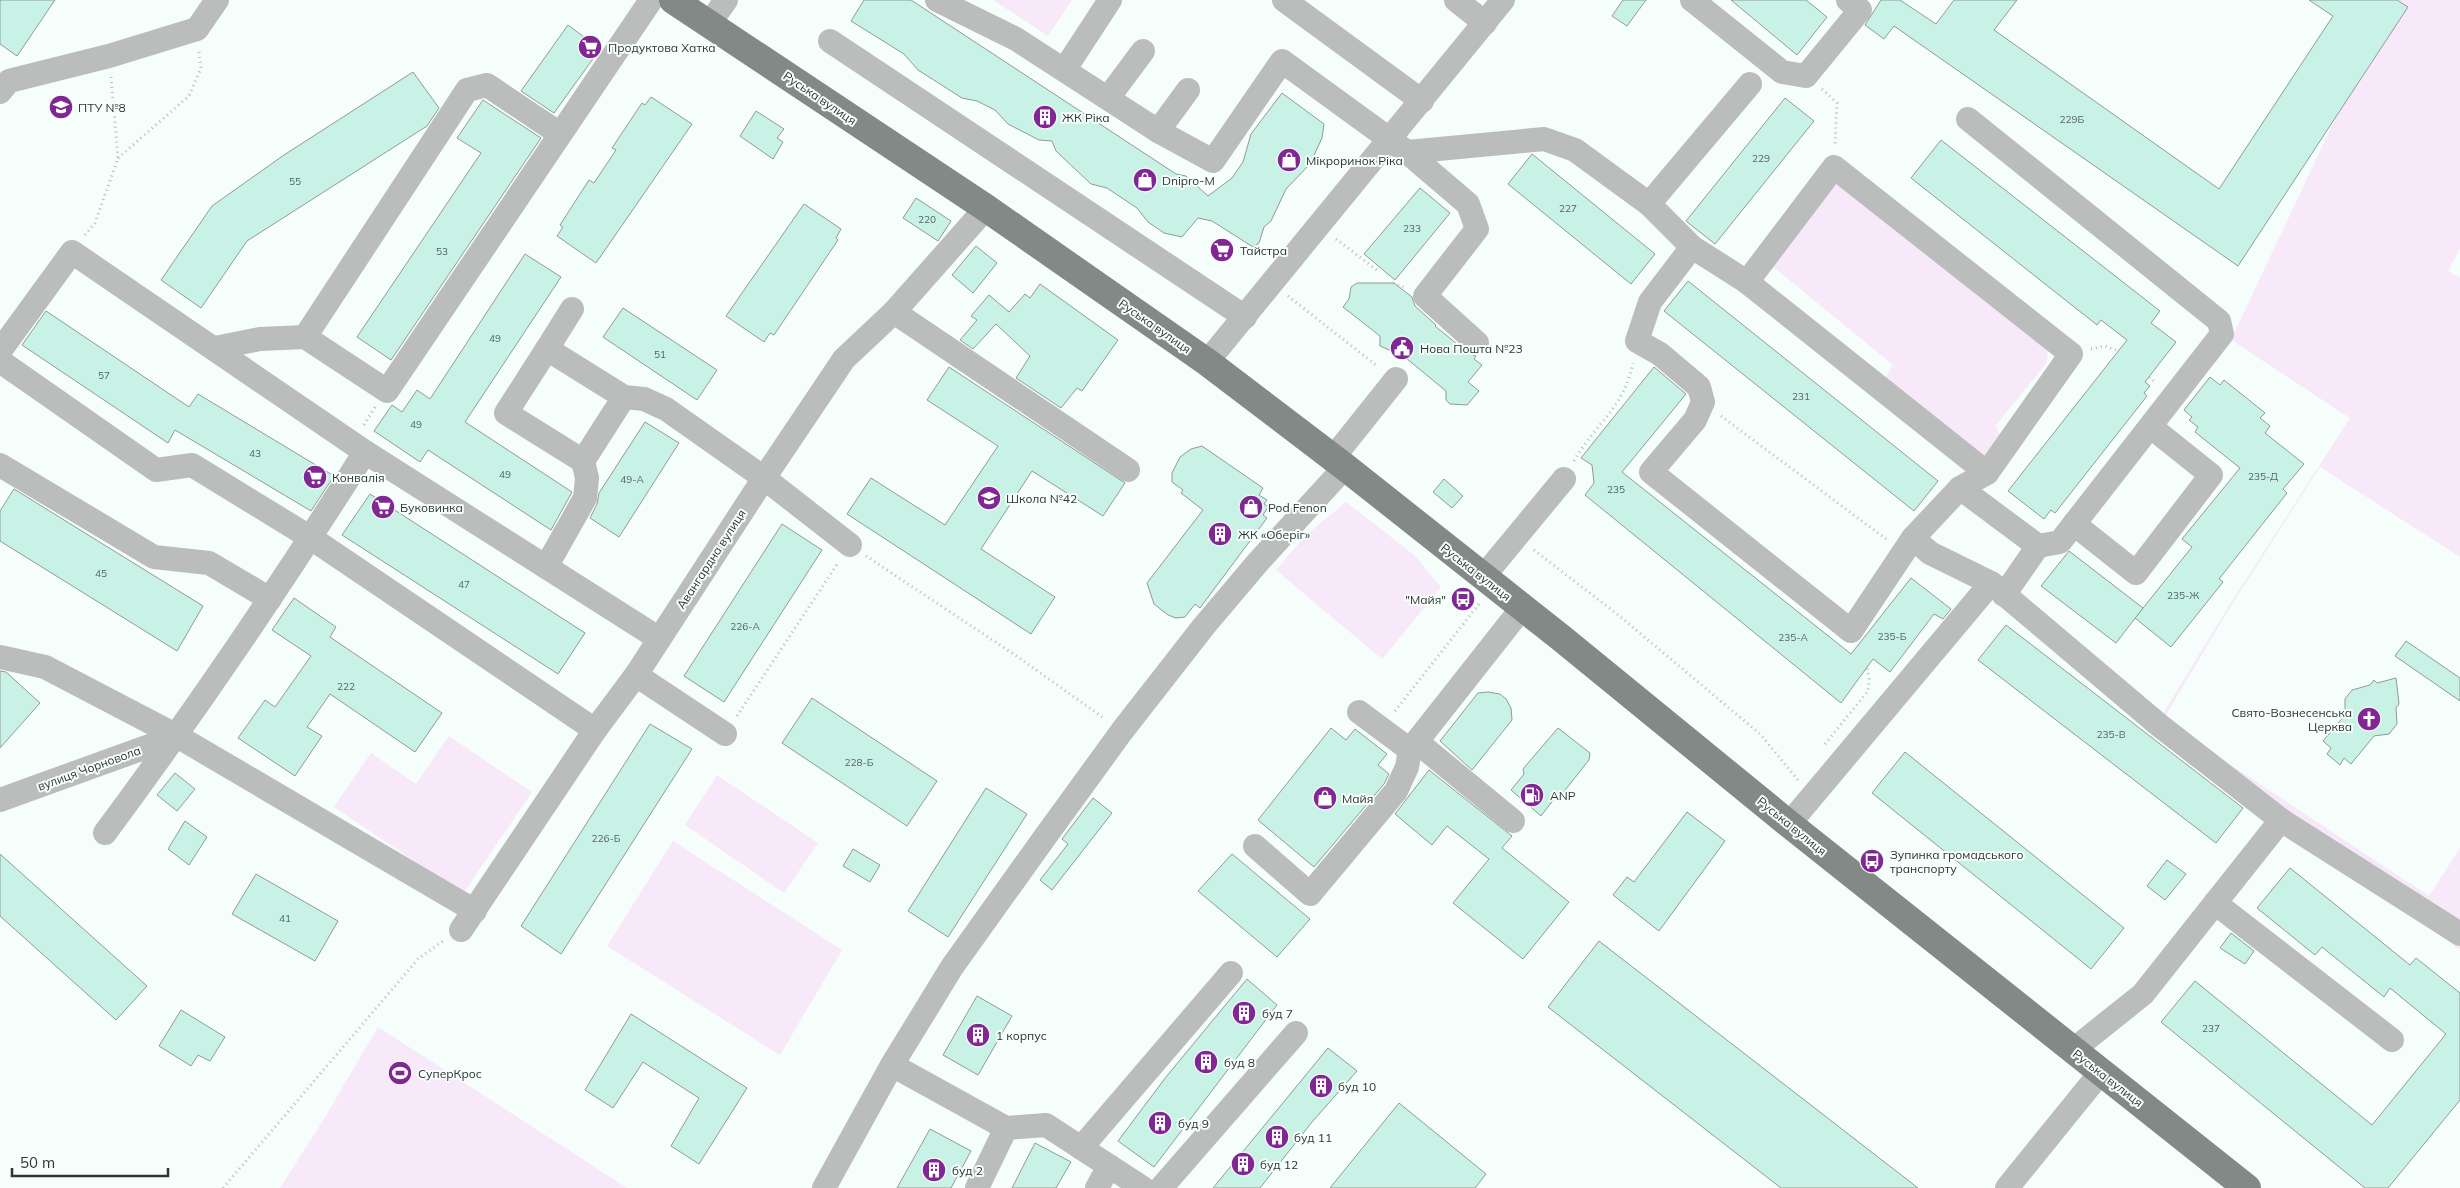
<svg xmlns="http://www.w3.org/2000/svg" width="2460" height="1188" font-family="Mulish,sans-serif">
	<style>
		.green { fill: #f7e8fa }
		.building { fill: #c8f2e6; stroke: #929a97 }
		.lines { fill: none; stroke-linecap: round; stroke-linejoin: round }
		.path { stroke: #b4bcb9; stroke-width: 3; stroke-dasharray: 1 4; stroke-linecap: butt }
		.minor { stroke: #babdbc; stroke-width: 24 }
		.major { stroke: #838987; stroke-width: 28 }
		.labels { text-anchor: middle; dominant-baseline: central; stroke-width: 4; stroke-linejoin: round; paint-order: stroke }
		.number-label { font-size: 10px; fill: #566460 }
		.poi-label { font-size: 12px; fill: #303433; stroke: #f5fefb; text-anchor: start }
		.street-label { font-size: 12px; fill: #303433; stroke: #f5fefb }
	</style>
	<rect width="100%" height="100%" fill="#f5fefb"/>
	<g class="green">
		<polygon points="993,0 1072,0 1048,36"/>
		<polygon points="2391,0 2460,0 2460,249 2448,271 2460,278 2460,557 2320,467 2229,609 2163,720 2429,896 2460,848 2460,950 2283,823 2156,725 2227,609 2350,418 2231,340"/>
		<polygon points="1836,185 1845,186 2045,346 2048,354 2046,364 1995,426 2001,436 1990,455 1984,456 1883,382 1893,365 1771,265 1826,189"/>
		<polygon points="1346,502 1414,555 1441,587 1382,659 1276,570 1305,536"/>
		<polygon points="449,736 532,792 463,894 334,807 371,753 416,784"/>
		<polygon points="717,775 818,843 784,893 685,825"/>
		<polygon points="673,841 842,950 780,1055 607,946"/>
		<polygon points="378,1027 627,1188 280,1188 324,1119"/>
	</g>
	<g class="building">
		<polygon points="0,0 55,0 17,56 0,44"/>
		<polygon points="864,0 911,0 1176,174 1186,176 1208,196 1232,178 1243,162 1251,134 1282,93 1324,124 1322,138 1310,164 1286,189 1271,221 1264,227 1259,243 1253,247 1212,221 1198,218 1182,237 1164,233 1148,222 1137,208 1107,188 1091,184 1056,151 1052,141 1039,140 1008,124 995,110 977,101 962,98 918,70 904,54 851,21"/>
		<polygon points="1623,0 1646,0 1627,26 1612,16"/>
		<polygon points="1731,0 1806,0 1827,17 1797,55"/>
		<polygon points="1881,0 1900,0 1936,24 1954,0 2017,0 1994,30 2219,189 2333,16 2309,0 2397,0 2408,7 2238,266 1894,26 1884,39 1865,25"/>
		<polygon points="568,25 600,49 554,113 521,91"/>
		<polygon points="413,72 439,108 427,126 247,241 201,308 161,280 212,206 284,155"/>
		<polygon points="651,97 692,124 596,263 557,236 563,227 560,225 589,180 594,183 616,150 612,148 642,103 645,105"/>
		<polygon points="1785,98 1814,121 1715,244 1686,221"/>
		<polygon points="483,100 541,138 391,360 357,337 481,153 457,138"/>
		<polygon points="756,111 784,129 777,138 783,142 773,159 740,136"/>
		<polygon points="1941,140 2160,311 2151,323 2176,342 2145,382 2150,386 2144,393 2147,396 2055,513 2051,510 2044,519 2008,491 2127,340 2101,320 2097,325 1911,178"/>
		<polygon points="1532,154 1655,254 1631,284 1508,184"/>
		<polygon points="1420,188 1450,213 1395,280 1364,254"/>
		<polygon points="916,198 951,221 938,241 903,218"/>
		<polygon points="804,204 841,229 836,238 838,240 774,335 770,333 764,342 726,316"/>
		<polygon points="976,246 997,263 973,293 952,275"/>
		<polygon points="525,254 561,277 465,422 572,492 551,530 428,450 420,462 374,431 392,405 402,412 417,390 430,399"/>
		<polygon points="1688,281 1938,481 1914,511 1664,311"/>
		<polygon points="1357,283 1394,283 1412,297 1415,306 1436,325 1435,326 1468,353 1476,356 1474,359 1482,365 1468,382 1479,391 1467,405 1450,404 1446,400 1446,391 1395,349 1389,350 1380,346 1380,336 1343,307 1349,299 1351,287"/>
		<polygon points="1040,284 1118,340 1082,391 1077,388 1061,408 1016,378 1030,356 996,324 973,349 960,340 977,320 971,316 989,295 1009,312 1025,294 1030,298"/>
		<polygon points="623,308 717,370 697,400 603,337"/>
		<polygon points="46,311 189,407 198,394 334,476 311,511 175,430 168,443 22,345"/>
		<polygon points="949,367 1125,483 1103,516 1032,471 981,549 1055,597 1031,634 847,514 871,478 945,525 998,446 927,400"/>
		<polygon points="1654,367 1686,394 1622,472 1851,654 1911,578 1951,609 1943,619 1934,614 1890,672 1873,659 1841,703 1585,495 1594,483 1592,465 1581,458"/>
		<polygon points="2210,377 2220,385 2224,380 2265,413 2260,418 2270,426 2265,433 2304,464 2283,489 2287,493 2219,579 2223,582 2171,647 2135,618 2192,547 2182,539 2240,468 2195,432 2198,427 2189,420 2192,417 2184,410"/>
		<polygon points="645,422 679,443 619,537 590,518 597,504 599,493"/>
		<polygon points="1202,446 1263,488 1259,495 1267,500 1264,504 1268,507 1263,515 1267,518 1200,608 1195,604 1185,617 1176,618 1168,615 1154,604 1147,583 1203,510 1181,493 1183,490 1172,482 1172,473 1180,457 1191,449"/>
		<polygon points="1444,479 1463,496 1452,508 1433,492"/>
		<polygon points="14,489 203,606 177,651 0,541 0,511"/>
		<polygon points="370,494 585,633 558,674 342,535"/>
		<polygon points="782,524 822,550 724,702 684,676"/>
		<polygon points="2069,551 2143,608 2116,643 2041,586"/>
		<polygon points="294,598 336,627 330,637 442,713 415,752 330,694 307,727 322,736 295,776 238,738 265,700 275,707 311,656 272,630"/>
		<polygon points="2006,625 2243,808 2216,843 1978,660"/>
		<polygon points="2406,641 2460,678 2460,701 2395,656"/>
		<polygon points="0,671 6,672 40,703 0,748"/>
		<polygon points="2396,678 2399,704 2396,708 2397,724 2389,734 2374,736 2351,764 2344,758 2340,765 2327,754 2331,748 2323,741 2345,715 2345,699 2352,690 2370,685 2374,680 2377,683"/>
		<polygon points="1488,692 1500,694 1506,699 1511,708 1512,720 1472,770 1440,741 1478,693"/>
		<polygon points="812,698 937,781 907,826 782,743"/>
		<polygon points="650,724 692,749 561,954 521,926"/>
		<polygon points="1331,728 1346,740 1355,729 1387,754 1378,765 1389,774 1384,784 1314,867 1258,820"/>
		<polygon points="1558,728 1590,753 1589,760 1558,799 1554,799 1541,816 1511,790 1524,774 1523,769"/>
		<polygon points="1905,752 2124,928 2091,969 1872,793"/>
		<polygon points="1429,770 1512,836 1502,848 1569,902 1523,959 1453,903 1489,859 1447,826 1432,845 1395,814"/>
		<polygon points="175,773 195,789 177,811 157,795"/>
		<polygon points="986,788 1027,814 948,937 908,911"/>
		<polygon points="1093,798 1112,813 1052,890 1040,880 1068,844 1062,839"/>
		<polygon points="1687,812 1725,841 1659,931 1613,895 1627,877 1634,882"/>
		<polygon points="185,821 207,837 189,865 168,849"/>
		<polygon points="853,849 880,865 870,882 843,866"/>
		<polygon points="0,854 147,986 116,1020 0,916"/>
		<polygon points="1232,854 1310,919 1277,957 1198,891"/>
		<polygon points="2167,860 2186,874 2165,900 2147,886"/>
		<polygon points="2290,868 2410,965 2416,958 2460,993 2460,1100 2388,1188 2365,1188 2161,1022 2195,981 2372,1125 2446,1034 2390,988 2384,997 2322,947 2315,955 2257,908"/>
		<polygon points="256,874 338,921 315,961 232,914"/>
		<polygon points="2231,933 2254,951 2245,964 2220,948"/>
		<polygon points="1599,941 1918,1188 1781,1188 1548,1007"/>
		<polygon points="1247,979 1277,1005 1154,1167 1118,1141 1166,1077"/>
		<polygon points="977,996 1012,1016 978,1075 943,1055"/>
		<polygon points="181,1010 225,1037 210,1061 198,1055 191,1066 159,1046"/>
		<polygon points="631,1014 747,1088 699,1164 671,1146 699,1098 643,1062 613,1108 585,1090"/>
		<polygon points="1328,1048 1357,1071 1312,1122 1260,1188 1213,1188"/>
		<polygon points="1399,1103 1486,1174 1475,1188 1330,1188"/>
		<polygon points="930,1129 971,1151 951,1188 897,1188"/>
		<polygon points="1035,1143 1071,1162 1056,1188 1012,1188"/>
	</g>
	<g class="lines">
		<g class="path">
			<polyline points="1822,89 1837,103 1835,146"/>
			<polyline points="118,158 189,96 201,68 199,51"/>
			<polyline points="85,235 95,223 118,158 111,77"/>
			<polyline points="1336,239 1377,270"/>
			<polyline points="1393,283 1406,288"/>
			<polyline points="1288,296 1377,366"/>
			<polyline points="2091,349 2105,346 2118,351"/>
			<polyline points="2149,377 2156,383"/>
			<polyline points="1721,416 1886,539"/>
			<polyline points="364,425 375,407"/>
			<path d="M 1574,461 C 1595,424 1624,408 1633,363"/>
			<polyline points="1534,550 1617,614 1760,734 1798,780"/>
			<polyline points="866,556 1018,657 1105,719"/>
			<polyline points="1395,711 1479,604"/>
			<polyline points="737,716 838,563"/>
			<polyline points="1825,744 1868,691 1869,679 1867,667"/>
			<polyline points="223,1188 418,959 443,941"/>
		</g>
		<g class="minor">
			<polyline points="937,0 1016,39 1158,131 1213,161 1282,61 1407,152 1544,139 1575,150 1649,204 1692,247 1747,282 1987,473"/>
			<polyline points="1284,0 1422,101"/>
			<polyline points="1456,0 1485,23"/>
			<polyline points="1692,0 1782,72 1806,76 1860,10 1848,0"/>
			<polyline points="709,24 726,0"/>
			<polyline points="830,41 1245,317"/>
			<polyline points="1065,69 1110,0"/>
			<polyline points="0,92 9,81 109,56 197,29 217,0"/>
			<polyline points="1108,98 1143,51"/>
			<polyline points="1158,131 1188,90"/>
			<polyline points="1407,152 1468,204 1477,229 1425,296 1477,343"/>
			<polyline points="1649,204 1750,84"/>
			<polyline points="1692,247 1650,302 1637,341 1660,354 1699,387 1703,402 1695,420 1651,472 1851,631 1913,538 1960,488 1987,473 2071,354 1834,167 1747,282"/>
			<polyline points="894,312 1128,470"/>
			<polyline points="305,337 467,90 487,85 560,134"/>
			<polyline points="215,348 260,339 305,337 387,391 651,0"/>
			<polyline points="547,349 572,309"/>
			<polyline points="0,351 72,252 365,452 658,638"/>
			<polyline points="0,361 156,470 192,465 311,538 595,730"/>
			<polyline points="1207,362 1503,0"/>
			<polyline points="624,397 583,461 506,413 547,349 624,397 644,399 666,409 764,478 850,545"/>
			<polyline points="1333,458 1396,379"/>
			<polyline points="0,465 154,557 209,563 270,599"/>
			<polyline points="1960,488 2038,546 2060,542 2222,334 2219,321 1968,119"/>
			<polyline points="2074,524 2136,573 2211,475 2151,427"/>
			<polyline points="1913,538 1930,553 1991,583 2159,725 2281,820"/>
			<polyline points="546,567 585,498 587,478 583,461"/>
			<polyline points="1483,577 1564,479"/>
			<polyline points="2004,595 2038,546"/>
			<polyline points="0,657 45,667 177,736 475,911"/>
			<polyline points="636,675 725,734"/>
			<polyline points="1359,712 1410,750"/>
			<polyline points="1417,742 1513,821"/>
			<polyline points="0,800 177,736"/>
			<polyline points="1789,824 1991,583"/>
			<path d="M 105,833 C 197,709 283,582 365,452"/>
			<polyline points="1255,846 1310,894 1396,791 1407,767 1410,750 1522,608"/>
			<polyline points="2215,903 2392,1040"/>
			<polyline points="461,930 595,730 636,675 764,478 844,359 894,312 986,208"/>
			<polyline points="2073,1050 2143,994 2281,820 2460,934"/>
			<polyline points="892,1065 1006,1128 1046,1125 1143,1188"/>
			<polyline points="1081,1148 1231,973"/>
			<polyline points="824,1188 892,1065 952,967 1045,837 1122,731 1204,626 1259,561 1345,467"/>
			<polyline points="977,1188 1006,1128"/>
			<polyline points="1097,1188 1109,1166"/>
			<polyline points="1161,1188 1296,1033"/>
			<polyline points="2007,1188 2101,1072"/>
		</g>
		<polyline class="major" points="673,0 986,208 1207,362 1345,467 1560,637 1789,824 2247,1188"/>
	</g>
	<defs>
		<g id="supermarket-disc" transform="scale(1.25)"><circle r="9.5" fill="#812794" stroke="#f5fefb"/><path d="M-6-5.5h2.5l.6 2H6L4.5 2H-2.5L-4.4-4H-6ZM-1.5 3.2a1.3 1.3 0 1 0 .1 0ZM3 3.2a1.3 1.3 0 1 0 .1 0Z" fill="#fff"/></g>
		<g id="university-disc" transform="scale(1.25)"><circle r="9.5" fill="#812794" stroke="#f5fefb"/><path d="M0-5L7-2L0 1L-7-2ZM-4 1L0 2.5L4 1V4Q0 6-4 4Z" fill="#fff"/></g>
		<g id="building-disc" transform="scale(1.25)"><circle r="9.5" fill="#812794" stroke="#f5fefb"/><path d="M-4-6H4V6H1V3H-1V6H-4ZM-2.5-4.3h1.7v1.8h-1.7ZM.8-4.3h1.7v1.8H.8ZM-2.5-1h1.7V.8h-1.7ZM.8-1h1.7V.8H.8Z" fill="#fff"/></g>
		<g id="shop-disc" transform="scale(1.25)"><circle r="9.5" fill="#812794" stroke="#f5fefb"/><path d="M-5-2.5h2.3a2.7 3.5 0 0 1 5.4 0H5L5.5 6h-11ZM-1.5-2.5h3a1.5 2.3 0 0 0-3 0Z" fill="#fff"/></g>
		<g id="civic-disc" transform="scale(1.25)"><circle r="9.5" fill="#812794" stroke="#f5fefb"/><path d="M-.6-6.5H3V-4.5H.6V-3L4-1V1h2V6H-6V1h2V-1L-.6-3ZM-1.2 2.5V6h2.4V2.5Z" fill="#fff"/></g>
		<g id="school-disc" transform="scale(1.25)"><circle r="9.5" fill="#812794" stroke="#f5fefb"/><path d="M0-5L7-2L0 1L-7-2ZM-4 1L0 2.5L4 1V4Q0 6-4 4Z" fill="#fff"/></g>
		<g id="bus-disc" transform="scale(1.25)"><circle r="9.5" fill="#812794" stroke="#f5fefb"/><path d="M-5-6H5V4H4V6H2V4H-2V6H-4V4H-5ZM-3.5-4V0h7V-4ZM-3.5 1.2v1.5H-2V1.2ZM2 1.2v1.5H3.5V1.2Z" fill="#fff"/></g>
		<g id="church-disc" transform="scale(1.25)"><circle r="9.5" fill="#812794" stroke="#f5fefb"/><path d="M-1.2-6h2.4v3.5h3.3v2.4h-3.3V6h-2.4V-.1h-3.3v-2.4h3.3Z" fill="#fff"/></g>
		<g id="fuel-disc" transform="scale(1.25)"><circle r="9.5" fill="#812794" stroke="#f5fefb"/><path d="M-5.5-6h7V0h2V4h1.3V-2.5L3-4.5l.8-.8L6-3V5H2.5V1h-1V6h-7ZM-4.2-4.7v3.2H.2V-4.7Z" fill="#fff"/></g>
		<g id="stadium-disc" transform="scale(1.25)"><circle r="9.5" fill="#812794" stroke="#f5fefb"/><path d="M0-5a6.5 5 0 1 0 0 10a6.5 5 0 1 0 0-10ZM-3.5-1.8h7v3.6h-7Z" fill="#fff"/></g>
	</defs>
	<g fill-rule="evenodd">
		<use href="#supermarket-disc" x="590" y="47"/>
		<use href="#university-disc" x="61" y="107"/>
		<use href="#building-disc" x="1045" y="117"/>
		<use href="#shop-disc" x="1289" y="160"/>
		<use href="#shop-disc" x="1145" y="180"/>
		<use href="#supermarket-disc" x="1222" y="250"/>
		<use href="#civic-disc" x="1402" y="348"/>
		<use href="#supermarket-disc" x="315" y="477"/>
		<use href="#school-disc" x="989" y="498"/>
		<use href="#supermarket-disc" x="383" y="507"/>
		<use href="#shop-disc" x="1251" y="507"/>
		<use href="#building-disc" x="1220" y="534"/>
		<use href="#bus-disc" x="1463" y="599"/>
		<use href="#church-disc" x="2369" y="719"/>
		<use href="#fuel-disc" x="1532" y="795"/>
		<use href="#shop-disc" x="1325" y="798"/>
		<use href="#bus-disc" x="1872" y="861"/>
		<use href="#building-disc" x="1244" y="1013"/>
		<use href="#building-disc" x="978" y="1035"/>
		<use href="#building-disc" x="1206" y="1062"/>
		<use href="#stadium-disc" x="400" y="1073"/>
		<use href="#building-disc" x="1321" y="1086"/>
		<use href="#building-disc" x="1160" y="1123"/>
		<use href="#building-disc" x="1277" y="1137"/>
		<use href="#building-disc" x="1243" y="1164"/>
		<use href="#building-disc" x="934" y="1170"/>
	</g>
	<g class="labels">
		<g class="number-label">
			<text x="2072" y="119">229Б</text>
			<text x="1761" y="158">229</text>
			<text x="295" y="181">55</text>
			<text x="1568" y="208">227</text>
			<text x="927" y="219">220</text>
			<text x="1412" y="228">233</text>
			<text x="442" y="251">53</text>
			<text x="495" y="338">49</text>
			<text x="660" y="354">51</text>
			<text x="104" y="375">57</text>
			<text x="1801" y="396">231</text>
			<text x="416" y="424">49</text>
			<text x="255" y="453">43</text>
			<text x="505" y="474">49</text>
			<text x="2263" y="476">235-Д</text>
			<text x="632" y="479">49-А</text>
			<text x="1616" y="489">235</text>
			<text x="101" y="573">45</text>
			<text x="464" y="584">47</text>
			<text x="2183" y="595">235-Ж</text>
			<text x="745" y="626">226-А</text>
			<text x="1892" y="636">235-Б</text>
			<text x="1793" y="637">235-А</text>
			<text x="346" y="686">222</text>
			<text x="2111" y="734">235-В</text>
			<text x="859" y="762">228-Б</text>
			<text x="606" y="838">226-Б</text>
			<text x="285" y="918">41</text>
			<text x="2211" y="1028">237</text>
		</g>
		<g class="poi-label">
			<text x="608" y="47">Продуктова Хатка</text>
			<text x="78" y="107">ПТУ №8</text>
			<text x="1062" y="117">ЖК Ріка</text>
			<text x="1306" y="160">Мікроринок Ріка</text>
			<text x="1162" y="180">Dnipro-M</text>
			<text x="1240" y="250">Тайстра</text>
			<text x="1420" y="348">Нова Пошта №23</text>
			<text x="332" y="477">Конвалія</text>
			<text x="1006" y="498">Школа №42</text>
			<text x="400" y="507">Буковинка</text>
			<text x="1268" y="507">Pod Fenon</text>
			<text x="1238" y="534">ЖК «Оберіг»</text>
			<text x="1446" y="599" text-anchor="end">"Майя"</text>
			<text x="2352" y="712" text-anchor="end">Свято-Вознесенська<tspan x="2352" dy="14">Церква</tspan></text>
			<text x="1550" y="795">ANP</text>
			<text x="1342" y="798">Майя</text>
			<text x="1890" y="854">Зупинка громадського<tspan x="1890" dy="14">транспорту</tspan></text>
			<text x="1262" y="1013">буд 7</text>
			<text x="996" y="1035">1 корпус</text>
			<text x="1224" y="1062">буд 8</text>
			<text x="418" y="1073">СуперКрос</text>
			<text x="1338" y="1086">буд 10</text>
			<text x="1178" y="1123">буд 9</text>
			<text x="1294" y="1137">буд 11</text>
			<text x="1260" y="1164">буд 12</text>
			<text x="952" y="1170">буд 2</text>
		</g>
		<g class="street-label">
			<text transform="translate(820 98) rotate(34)">Руська вулиця</text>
			<text transform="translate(1155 326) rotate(35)">Руська вулиця</text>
			<text transform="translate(711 559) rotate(-57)">Авангардна вулиця</text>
			<text transform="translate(1476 572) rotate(38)">Руська вулиця</text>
			<text transform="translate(89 768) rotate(-20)">вулиця Чорновола</text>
			<text transform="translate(1792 826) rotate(39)">Руська вулиця</text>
			<text transform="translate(2108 1078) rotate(38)">Руська вулиця</text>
		</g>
	</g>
	<path d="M12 1168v8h156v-8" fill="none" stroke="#303433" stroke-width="2.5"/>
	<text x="20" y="1168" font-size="15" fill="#303433" stroke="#f5fefb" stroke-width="4" paint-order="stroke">50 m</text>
</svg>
